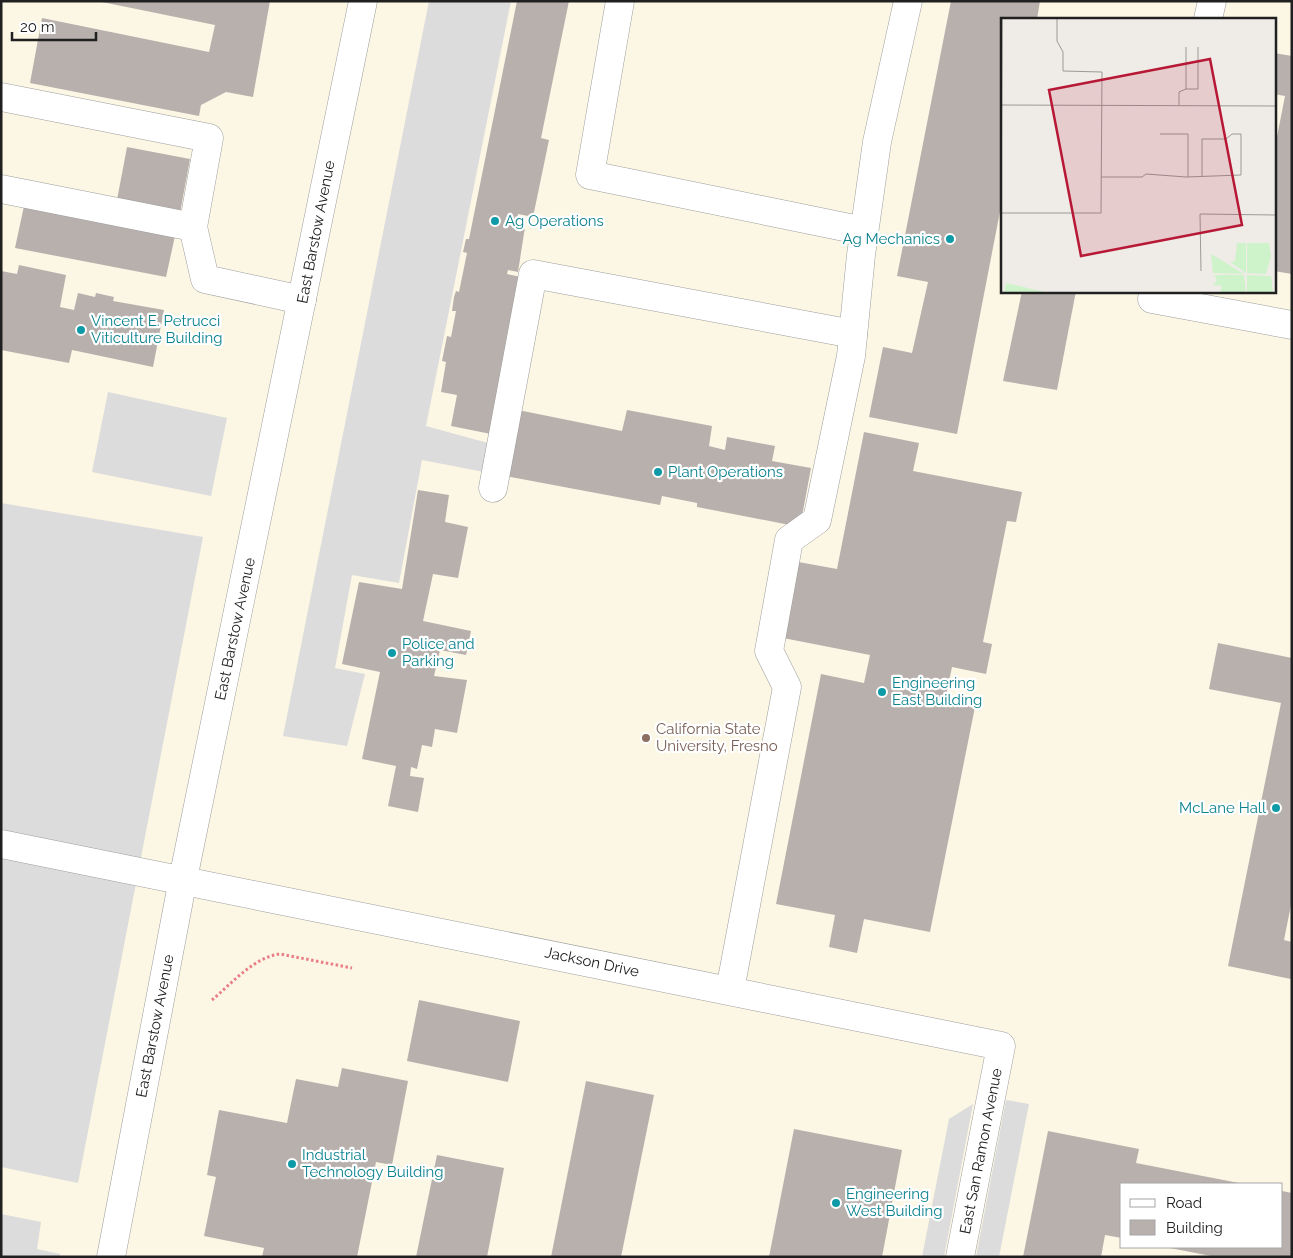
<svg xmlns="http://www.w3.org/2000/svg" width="1293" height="1258" font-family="Raleway,sans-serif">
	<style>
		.education { fill: #fbf7e4; fill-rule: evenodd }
		.parking { fill: #dcdcdc }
		.building { fill: #b8b0ad }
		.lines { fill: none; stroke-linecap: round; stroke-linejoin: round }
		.minor-casing { stroke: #9d9d9d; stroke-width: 29 }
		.path { stroke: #e97e86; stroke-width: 3; stroke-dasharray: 2.5 2.5; stroke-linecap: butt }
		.minor { stroke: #fff; stroke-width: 28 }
		.culture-dot { fill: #0f9aa8; stroke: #fff; stroke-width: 2 }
		.education-dot { fill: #8d6e63; stroke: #fff; stroke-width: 2 }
		.labels { text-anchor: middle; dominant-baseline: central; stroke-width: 4.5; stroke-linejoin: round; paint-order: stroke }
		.culture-label { font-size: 15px; fill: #0d838f; stroke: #fff; text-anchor: start }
		.street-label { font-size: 15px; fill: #202020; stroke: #fff }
		.education-label { font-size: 15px; fill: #785e54; stroke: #fff; text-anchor: start }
		.inset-road { fill: none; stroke: #9c9a97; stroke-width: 1 }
		.view { fill: #b71835; fill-opacity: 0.15; stroke: #b71835; stroke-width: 2.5 }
		.inset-edge { fill: none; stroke: #202020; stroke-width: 2.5 }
	</style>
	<rect width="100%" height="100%" fill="#efebe7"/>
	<path class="education" d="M 1,1 L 1292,1 L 1292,1257 L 1,1257 ZM 1002,19 L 1274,19 L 1274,291 L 1002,291 ZM 1122,1184 L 1282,1184 L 1282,1247 L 1122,1247 Z"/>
	<g class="parking">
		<polygon points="429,1 511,1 426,426 488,443 484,472 422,460 399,583 352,575 335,668 365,674 347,746 283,736"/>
		<polygon points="108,392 227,418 211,496 92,472"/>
		<polygon points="1,503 203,537 78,1183 1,1167"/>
		<polygon points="1006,1100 1029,1104 999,1257 976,1257"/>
		<polygon points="973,1104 944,1257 922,1257 949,1119"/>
		<polygon points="1,1214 41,1222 37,1249 60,1254 60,1257 1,1257"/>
	</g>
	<g class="building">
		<polygon points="97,1 270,1 253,97 226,92 201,105 199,116 30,83 42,18 209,52 215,25"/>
		<polygon points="517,1 569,1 541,138 549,140 533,217 518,214 516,225 525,227 518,272 508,270 507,274 521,277 491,434 451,426 457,395 441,392 446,362 442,361 447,336 451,337 456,311 452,311 454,297 456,291 459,292 467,253 463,252 466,239 469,239"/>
		<polygon points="951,1 1040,1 1037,19 1002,19 1002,201 957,434 869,417 883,347 912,353 928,282 897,276"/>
		<polygon points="1274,53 1292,56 1292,274 1274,271 1274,152 1285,96 1274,94"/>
		<polygon points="127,147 190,159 180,213 117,200"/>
		<polygon points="24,206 175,236 166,277 15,248"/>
		<polygon points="19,265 66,275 60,307 74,310 78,293 95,297 96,293 114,297 113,301 164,310 153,367 72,350 69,363 1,350 1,271 17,274"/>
		<polygon points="1022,291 1076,291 1057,390 1003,381"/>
		<polygon points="518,410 622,431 627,410 712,426 709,446 725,450 727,437 775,446 772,461 811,468 800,527 697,507 697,503 662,496 660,505 506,476"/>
		<polygon points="864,432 919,443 913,471 1022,492 1016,522 1007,521 983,642 992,644 986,674 952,667 945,701 975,707 930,932 864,919 857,953 829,947 835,915 776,904 821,674 864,683 870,655 778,637 793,561 837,569"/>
		<polygon points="418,490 449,495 445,522 468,527 458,578 433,574 423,621 471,631 466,655 440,650 434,676 467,680 457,733 435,729 432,747 422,745 417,769 411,767 410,776 424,778 418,812 388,806 396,766 362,759 380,672 342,664 359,582 402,589"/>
		<polygon points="1218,643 1292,658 1292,900 1284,940 1292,942 1291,979 1228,966 1281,703 1209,689"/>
		<polygon points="419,1000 520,1021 508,1082 407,1061"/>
		<polygon points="342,1068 408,1081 392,1165 376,1162 357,1257 262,1257 264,1248 204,1236 216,1177 207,1175 219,1110 287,1123 296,1079 338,1087"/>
		<polygon points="586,1081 654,1095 621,1257 551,1257"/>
		<polygon points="794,1129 902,1150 882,1257 769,1257"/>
		<polygon points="1048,1131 1139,1149 1136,1163 1244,1184 1122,1184 1122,1238 1105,1235 1101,1257 1023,1257"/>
		<polygon points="437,1155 504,1168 487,1257 416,1257"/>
		<polygon points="1282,1191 1292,1193 1292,1257 1216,1257 1170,1248 1282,1247"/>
	</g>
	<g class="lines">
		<g class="minor-casing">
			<g id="minor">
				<polyline points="620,1 590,175 864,231"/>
				<polyline points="1208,19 1212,1"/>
				<polyline points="1,97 209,138 193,227"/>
				<polyline points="1,189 193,227 205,279 302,300"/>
				<polyline points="1154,291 1152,299 1292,325"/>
				<polyline points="493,488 533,274 853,334"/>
				<polyline points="1,844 1001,1046 960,1257"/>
				<polyline points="730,990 787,687 769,651 789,540 817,520 851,356 861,255 877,142 908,1"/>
				<polyline points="111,1257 183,879 363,1"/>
			</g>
		</g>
		<path class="path" d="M 212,1000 C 231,984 254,957 280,954 L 352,968"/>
		<use href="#minor" class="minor"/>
	</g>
	<g class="culture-dot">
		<circle cx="495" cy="221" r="5"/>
		<circle cx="950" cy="239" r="5"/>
		<circle cx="81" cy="330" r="5"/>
		<circle cx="658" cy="472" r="5"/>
		<circle cx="392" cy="653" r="5"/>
		<circle cx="882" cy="692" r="5"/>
		<circle cx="1276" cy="808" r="5"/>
		<circle cx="292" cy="1164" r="5"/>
		<circle cx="836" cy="1203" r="5"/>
	</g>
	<circle class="education-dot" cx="646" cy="738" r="5"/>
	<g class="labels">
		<g class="culture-label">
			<text x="505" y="221">Ag Operations</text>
			<text x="940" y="239" text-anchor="end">Ag Mechanics</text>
			<text x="91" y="321">Vincent E. Petrucci<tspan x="91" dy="17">Viticulture Building</tspan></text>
			<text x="668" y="472">Plant Operations</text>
			<text x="402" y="644">Police and<tspan x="402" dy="17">Parking</tspan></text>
			<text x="892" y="683">Engineering<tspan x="892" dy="17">East Building</tspan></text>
			<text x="1266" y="808" text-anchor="end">McLane Hall</text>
			<text x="302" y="1155">Industrial<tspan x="302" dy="17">Technology Building</tspan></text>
			<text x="846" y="1194">Engineering<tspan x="846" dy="17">West Building</tspan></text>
		</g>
		<g class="street-label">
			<text transform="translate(316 232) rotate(-79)">East Barstow Avenue</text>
			<text transform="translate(235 629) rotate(-78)">East Barstow Avenue</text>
			<text transform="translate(592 962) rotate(12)">Jackson Drive</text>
			<text transform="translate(155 1026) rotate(-79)">East Barstow Avenue</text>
			<text transform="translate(981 1151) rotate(-79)">East San Ramon Avenue</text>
		</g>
		<g class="education-label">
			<text x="656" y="729">California State<tspan x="656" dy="17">University, Fresno</tspan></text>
		</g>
	</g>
	<g transform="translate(1001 18)">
		<rect width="275" height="275" fill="#efebe7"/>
		<path d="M 236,225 L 245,225 L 245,255 L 229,244 L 234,243 ZM 246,225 L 268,225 L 270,238 L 265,256 L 246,255 ZM 210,237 L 212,237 L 243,256 L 212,255 ZM 213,257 L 243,257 L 245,275 L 219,274 L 221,268 L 212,267 L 216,262 ZM 246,257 L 270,258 L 272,275 L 246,275 ZM 5,265 L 14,267 L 48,275 L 3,275 Z" fill="#cef3ca"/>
		<path class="inset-road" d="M 185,71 L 197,71 L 197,29M 0,87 L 275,88M 178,87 L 178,74 L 185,71 L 185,29M 159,116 L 187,116 L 187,159M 100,159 L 141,159 L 145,156 L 185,159 L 240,157 L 240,116 L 231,116 L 225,121 L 201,121 L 201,158M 0,195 L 100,195 L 101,54 L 62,53 L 62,34 L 56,23 L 56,0M 0,236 L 1,0M 200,253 L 199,196 L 275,197"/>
		<path class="view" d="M 209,41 L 241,207 L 80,238 L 48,72 Z"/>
		<rect width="275" height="275" class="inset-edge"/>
	</g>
	<rect width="1293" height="1258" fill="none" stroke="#202020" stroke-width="5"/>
	<rect x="1120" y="1183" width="162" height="65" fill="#ffffff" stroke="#a6a6a6"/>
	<rect x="1130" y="1199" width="25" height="8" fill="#ffffff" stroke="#a6a6a6"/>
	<text x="1166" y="1208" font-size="15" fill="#202020">Road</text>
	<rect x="1130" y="1220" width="25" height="15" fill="#b8b0ad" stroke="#a6a6a6"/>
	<text x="1166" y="1233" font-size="15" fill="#202020">Building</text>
	<path d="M12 32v8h84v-8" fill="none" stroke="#202020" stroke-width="2.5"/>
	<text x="20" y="32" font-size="15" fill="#202020" stroke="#ffffff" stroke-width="4" paint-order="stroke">20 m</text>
</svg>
